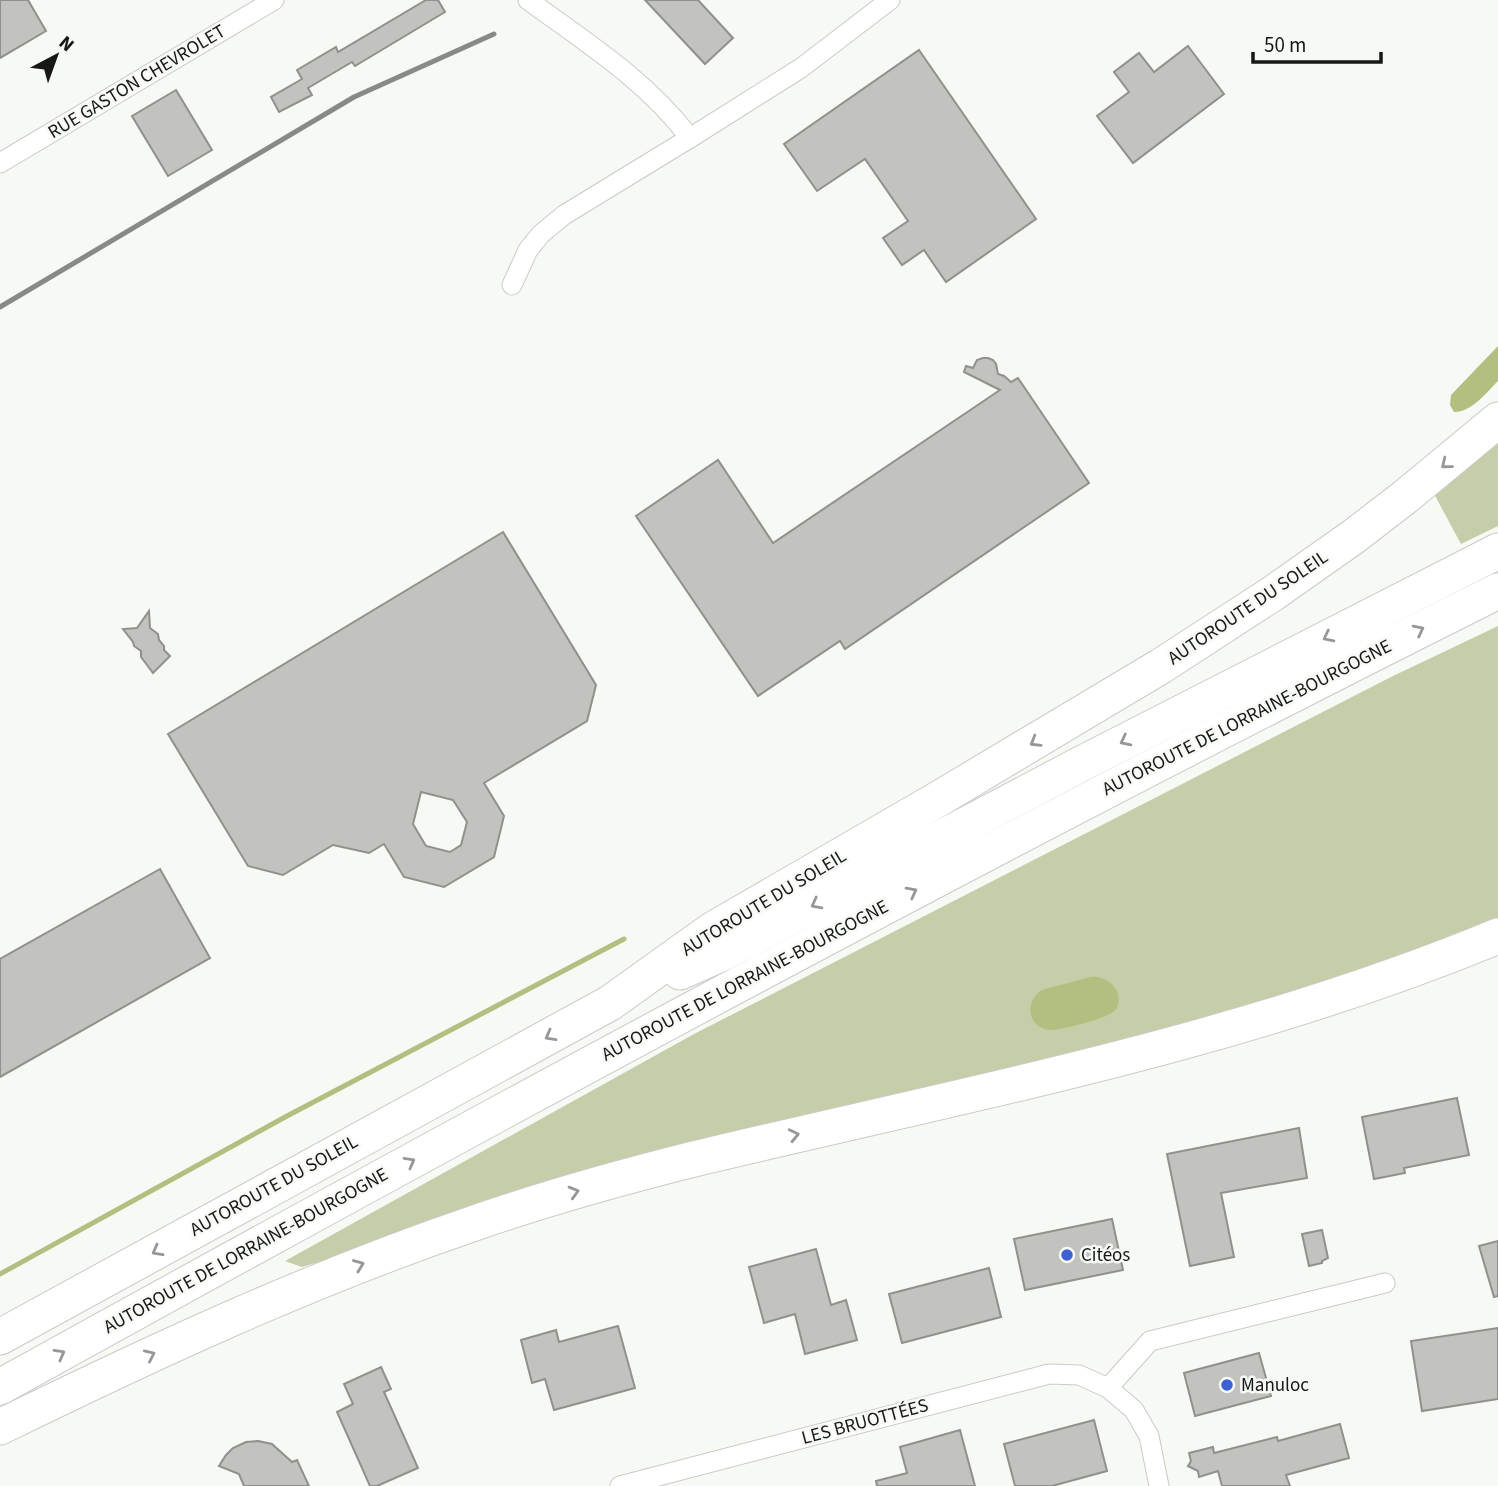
<svg xmlns="http://www.w3.org/2000/svg" width="1498" height="1486" font-family="'Source Sans 3',sans-serif">
	<style>
		.green { fill: #c6cea9 }
		.water { fill: #b3be81 }
		.lines { fill: none; stroke-linecap: round; stroke-linejoin: round }
		.stream { stroke: #b3be81; stroke-width: 5 }
		.building { fill: #c2c3be; stroke: #90918c; stroke-width: 2; fill-rule: evenodd }
		.street-casing { stroke: #cacbc7; stroke-width: 21 }
		.highway-casing { stroke: #cacbc7; stroke-width: 37 }
		.street { stroke: #fff; stroke-width: 19 }
		.highway { stroke: #fff; stroke-width: 35 }
		.rail { stroke: #888a86; stroke-width: 5 }
		.oneway { stroke: #979796 }
		.poi-dot { fill: #3d61d3; stroke: #f7f9f4; stroke-width: 2.5 }
		.labels { text-anchor: middle; dominant-baseline: central; stroke-width: 5; stroke-linejoin: round; paint-order: stroke }
		.street-label { font-size: 19px; fill: #171816; stroke: #f7f9f4 }
		.poi-label { font-size: 19px; fill: #171816; stroke: #f7f9f4; text-anchor: start }
	</style>
	<rect width="100%" height="100%" fill="#f7f9f4"/>
	<g class="green">
		<polygon points="1498,438 1498,526 1461,544 1433,492"/>
		<polygon points="1498,626 1498,918 1436,943 1362,970 1170,1032 355,1251 302,1267 285,1261 694,1034 1391,677"/>
	</g>
	<g class="water">
		<path d="M 1498,346 L 1498,381 C 1486,393 1472,412 1454,412 L 1450,405 L 1451,395 Z"/>
		<path d="M 1090,977 C 1107,975 1124,990 1117,1008 C 1113,1018 1061,1030 1050,1030 C 1027,1028 1024,1001 1042,990 Z"/>
	</g>
	<g class="lines">
		<polyline class="stream" points="0,1274 287,1116 624,939"/>
	</g>
	<g class="building">
		<polygon points="0,0 28,0 46,31 0,58"/>
		<polygon points="426,0 438,0 445,12 355,66 352,62 308,88 312,95 279,112 271,97 302,79 297,70 336,47 338,52"/>
		<polygon points="645,0 698,0 733,38 705,64"/>
		<polygon points="1188,46 1224,94 1133,163 1097,116 1129,92 1114,72 1139,53 1154,72"/>
		<polygon points="919,50 1036,219 946,282 924,250 902,265 883,238 908,221 865,159 817,191 784,144"/>
		<polygon points="176,90 212,150 168,176 132,116"/>
		<polygon points="983,358 988,358 993,360 996,364 998,374 1004,376 1011,382 1018,378 1089,483 845,649 840,641 758,696 636,516 718,460 773,543 1000,390 964,372 966,366 973,368 977,360"/>
		<path d="M 503,532 L 596,685 L 587,721 L 484,783 L 504,816 L 494,857 L 444,887 L 404,877 L 384,844 L 369,853 L 333,845 L 283,875 L 248,866 L 168,734 ZM 421,792 L 453,800 L 467,822 L 461,845 L 450,852 L 426,846 L 413,824 Z"/>
		<polygon points="149,611 150,628 158,634 159,640 164,646 164,650 170,656 153,673 141,657 141,651 134,646 133,642 123,629 137,628"/>
		<polygon points="160,869 210,958 0,1077 0,959"/>
		<polygon points="1457,1098 1469,1155 1404,1168 1405,1173 1374,1179 1362,1117"/>
		<polygon points="1299,1128 1307,1178 1221,1193 1234,1257 1190,1266 1167,1154"/>
		<polygon points="1112,1219 1123,1270 1025,1290 1014,1239"/>
		<polygon points="1322,1230 1328,1258 1322,1261 1322,1263 1309,1266 1302,1234"/>
		<polygon points="1498,1241 1498,1296 1494,1297 1479,1246"/>
		<polygon points="816,1249 831,1305 846,1300 857,1340 805,1354 795,1314 764,1323 749,1267"/>
		<polygon points="989,1268 1001,1317 902,1343 889,1294"/>
		<polygon points="618,1326 635,1388 554,1410 545,1379 532,1383 521,1340 556,1330 559,1342"/>
		<polygon points="1498,1328 1498,1399 1422,1411 1411,1341"/>
		<polygon points="1259,1353 1271,1396 1195,1416 1184,1373"/>
		<polygon points="381,1367 391,1389 384,1392 418,1468 377,1486 370,1486 337,1412 353,1404 344,1384"/>
		<polygon points="1094,1420 1107,1471 1052,1486 1015,1486 1004,1444"/>
		<polygon points="1340,1424 1349,1458 1286,1475 1290,1486 1222,1486 1218,1471 1199,1477 1198,1471 1188,1466 1191,1461 1189,1453 1213,1447 1214,1453 1277,1437 1278,1441"/>
		<polygon points="960,1430 975,1486 877,1486 876,1481 907,1473 900,1447"/>
		<polygon points="258,1441 272,1444 292,1462 297,1460 309,1486 244,1486 239,1474 219,1466 226,1455 233,1448 246,1442"/>
	</g>
	<g class="lines">
		<g class="street-casing">
			<g id="street">
				<path d="M 528,0 C 587,43 646,80 690,138 L 801,68 L 890,0"/>
				<polyline points="0,163 274,0"/>
				<polyline points="512,285 528,250 541,234 564,215 690,138"/>
				<polyline points="1108,1388 1150,1341 1385,1283"/>
				<polyline points="620,1486 1049,1374 1079,1375 1108,1388 1134,1410 1149,1436 1159,1486"/>
			</g>
		</g>
		<g class="highway-casing">
			<g id="highway">
				<polyline points="680,972 725,952 1081,764 1498,551"/>
				<polyline points="0,1337 610,1003 712,930 935,801 1161,666 1272,594 1353,537 1405,497 1498,420"/>
				<path d="M 0,1387 C 495,1113 992,844 1498,591"/>
				<path d="M 0,1427 C 153,1352 308,1280 469,1225 C 543,1199 618,1178 694,1159 C 964,1094 1240,1043 1498,936"/>
			</g>
		</g>
		<use href="#street" class="street"/>
		<use href="#highway" class="highway"/>
		<polyline class="rail" points="0,307 354,97 494,34"/>
	</g>
	<defs><path id="oneway-chevron" d="M-2-3.5L2.5 0L-2 3.5" fill="none" stroke-width="1.6" stroke-linecap="round" stroke-linejoin="round" transform="scale(1.75)"/></defs>
	<g class="oneway">
		<use href="#oneway-chevron" transform="translate(1446 464) rotate(141)"/>
		<use href="#oneway-chevron" transform="translate(1419 630) rotate(-27)"/>
		<use href="#oneway-chevron" transform="translate(1328 637) rotate(153)"/>
		<use href="#oneway-chevron" transform="translate(1125 741) rotate(153)"/>
		<use href="#oneway-chevron" transform="translate(1035 742) rotate(149)"/>
		<use href="#oneway-chevron" transform="translate(912 892) rotate(-28)"/>
		<use href="#oneway-chevron" transform="translate(816 904) rotate(152)"/>
		<use href="#oneway-chevron" transform="translate(550 1036) rotate(151)"/>
		<use href="#oneway-chevron" transform="translate(794 1135) rotate(-13)"/>
		<use href="#oneway-chevron" transform="translate(410 1162) rotate(-29)"/>
		<use href="#oneway-chevron" transform="translate(574 1192) rotate(-16)"/>
		<use href="#oneway-chevron" transform="translate(157 1251) rotate(151)"/>
		<use href="#oneway-chevron" transform="translate(359 1265) rotate(-21)"/>
		<use href="#oneway-chevron" transform="translate(60 1354) rotate(-29)"/>
		<use href="#oneway-chevron" transform="translate(150 1355) rotate(-25)"/>
	</g>
	<g class="poi-dot">
		<circle cx="1067" cy="1255" r="7"/>
		<circle cx="1227" cy="1385" r="7"/>
	</g>
	<g class="labels">
		<g class="street-label">
			<text transform="translate(137 82) rotate(-31)">RUE GASTON CHEVROLET</text>
			<text transform="translate(1248 608) rotate(-34)">AUTOROUTE DU SOLEIL</text>
			<text transform="translate(1247 718) rotate(-27)">AUTOROUTE DE LORRAINE-BOURGOGNE</text>
			<text transform="translate(764 903) rotate(-31)">AUTOROUTE DU SOLEIL</text>
			<text transform="translate(745 981) rotate(-28)">AUTOROUTE DE LORRAINE-BOURGOGNE</text>
			<text transform="translate(274 1186) rotate(-29)">AUTOROUTE DU SOLEIL</text>
			<text transform="translate(246 1251) rotate(-29)">AUTOROUTE DE LORRAINE-BOURGOGNE</text>
			<text transform="translate(865 1422) rotate(-15)">LES BRUOTTÉES</text>
		</g>
		<g class="poi-label">
			<text x="1081" y="1255">Citéos</text>
			<text x="1241" y="1385">Manuloc</text>
		</g>
	</g>
	<g transform="translate(56 56) rotate(41)" stroke="#f7f9f4" stroke-width="5" paint-order="stroke">
	<path d="M0-5L12 26L0 18L-12 26Z" fill="#171816"/>
	<text y="-10" font-size="19" font-weight="bold" text-anchor="middle" fill="#171816">N</text>
	</g>
	<path d="M1253 52v10h128v-10" fill="none" stroke="#171816" stroke-width="3.5"/>
	<text x="1264" y="52" font-size="21" fill="#171816" stroke="#f7f9f4" stroke-width="5" paint-order="stroke">50 m</text>
</svg>
